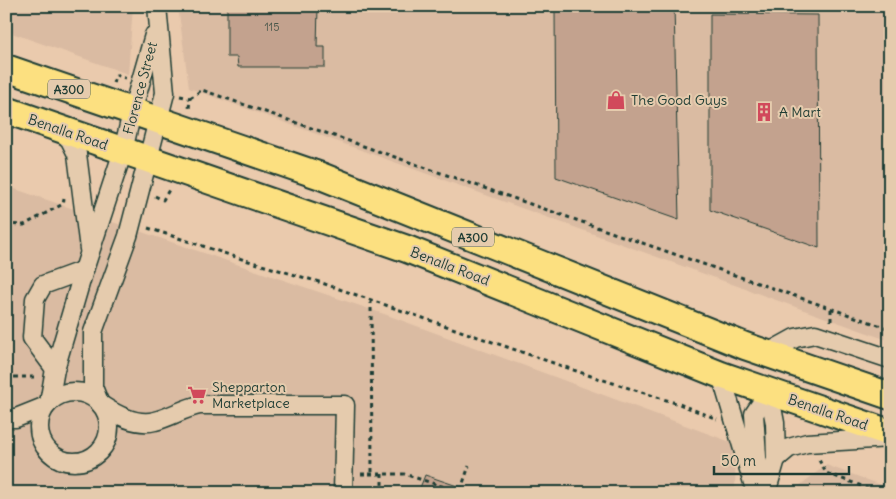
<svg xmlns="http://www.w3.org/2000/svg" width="896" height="499" font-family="Delius,sans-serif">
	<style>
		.built { fill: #dabba2 }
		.building { fill: #c3a28e; stroke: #1f3d34 }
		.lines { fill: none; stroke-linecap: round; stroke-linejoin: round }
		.minor-casing { stroke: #1f3d34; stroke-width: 21 }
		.highway-casing { stroke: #1f3d34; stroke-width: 30 }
		.path { stroke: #1f3d34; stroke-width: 3; stroke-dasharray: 4 4; stroke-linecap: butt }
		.minor { stroke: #e5cbad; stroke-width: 18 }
		.highway { stroke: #fce080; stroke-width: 26 }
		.labels { text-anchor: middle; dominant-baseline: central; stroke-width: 4; stroke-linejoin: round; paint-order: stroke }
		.number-label { font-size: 11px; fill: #48564a }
		.shield { fill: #e5cbad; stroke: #5a6858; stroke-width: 1 }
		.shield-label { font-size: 12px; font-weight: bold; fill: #1f3d34 }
		.street-label { font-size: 14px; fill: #1f3d34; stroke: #e5cbad }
		.poi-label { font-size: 14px; fill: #1f3d34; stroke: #e5cbad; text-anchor: start }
	</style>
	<rect width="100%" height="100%" fill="#eacaad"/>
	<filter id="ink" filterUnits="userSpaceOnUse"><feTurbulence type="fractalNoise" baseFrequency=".02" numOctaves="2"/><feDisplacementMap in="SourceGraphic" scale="10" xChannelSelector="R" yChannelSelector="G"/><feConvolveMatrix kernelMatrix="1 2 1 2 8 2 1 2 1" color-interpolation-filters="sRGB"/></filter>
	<g filter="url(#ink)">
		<g class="built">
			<polygon points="6,6 133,6 128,74 6,31"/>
			<polygon points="178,6 890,6 890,341 189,88"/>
			<polygon points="6,186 387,315 736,444 735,493 6,493"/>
			<polygon points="826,465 890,488 890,493 790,493"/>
		</g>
		<g class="building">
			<polygon points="227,6 318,6 317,47 325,47 325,67 238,67 237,57 227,57"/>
			<polygon points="555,6 674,6 679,220 556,177"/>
			<polygon points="710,14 818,15 819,248 710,210"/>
			<polygon points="425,475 469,490 469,493 418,493"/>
		</g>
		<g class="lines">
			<g class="minor-casing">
				<g id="minor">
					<polyline points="59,129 70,140 77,154 89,249"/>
					<polyline points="766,354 795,338 815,334 890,359"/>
					<polyline points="55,369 32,338 35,299 43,285 84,270"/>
					<polyline points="721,375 756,493"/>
					<circle cx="74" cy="427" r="35"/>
					<polyline points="99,402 93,387 93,332 128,236 165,93 157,6"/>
					<polyline points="49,403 55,369 84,270 123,151 132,112 154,35"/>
					<path d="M 103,406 C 117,415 137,426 155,421 C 171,417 184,408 200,405 L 345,405 L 343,493"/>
					<polyline points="6,418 16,418 46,406"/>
					<polyline points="776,459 789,448 807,443 890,438"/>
					<polyline points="758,471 754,414 769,392"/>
					<polyline points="766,493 776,459 775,423 769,392"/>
				</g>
			</g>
			<g class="highway-casing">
				<g id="highway">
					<polyline points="6,68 321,176 745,346 890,396"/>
					<polyline points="6,110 407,249 721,375 890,433"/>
				</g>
			</g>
			<g class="path">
				<polyline points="113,83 116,75 125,78"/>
				<polyline points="180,96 190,98 189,109"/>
				<polyline points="190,98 202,90 890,329"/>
				<polyline points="155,196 163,200 170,188"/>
				<polyline points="6,224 24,225 63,204 64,199"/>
				<polyline points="148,228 245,260 319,282 591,376 679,404 717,419"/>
				<polyline points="371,300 372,474"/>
				<polyline points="831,321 831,309"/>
				<polyline points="6,377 38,377"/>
				<polyline points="819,460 826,473 881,493"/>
				<polyline points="361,474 404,474 460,492 469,466"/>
				<polyline points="382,493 382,474"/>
			</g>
			<use href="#minor" class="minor"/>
			<use href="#highway" class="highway"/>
		</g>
	</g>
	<defs>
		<g id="shop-bare" transform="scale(1.5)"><path d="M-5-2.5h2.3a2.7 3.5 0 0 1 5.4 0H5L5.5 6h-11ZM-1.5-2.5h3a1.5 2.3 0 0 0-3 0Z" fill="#d1495b" stroke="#e5cbad" stroke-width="2.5" paint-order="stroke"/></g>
		<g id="building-bare" transform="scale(1.5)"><path d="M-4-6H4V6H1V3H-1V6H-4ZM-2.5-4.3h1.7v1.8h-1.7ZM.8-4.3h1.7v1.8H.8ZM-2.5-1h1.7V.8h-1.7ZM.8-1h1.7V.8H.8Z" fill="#d1495b" stroke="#e5cbad" stroke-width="2.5" paint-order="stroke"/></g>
		<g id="supermarket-bare" transform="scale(1.5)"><path d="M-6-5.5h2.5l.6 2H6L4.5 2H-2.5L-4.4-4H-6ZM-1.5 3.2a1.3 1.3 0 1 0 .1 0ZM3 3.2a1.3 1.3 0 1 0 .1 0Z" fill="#d1495b" stroke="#e5cbad" stroke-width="2.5" paint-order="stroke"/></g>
	</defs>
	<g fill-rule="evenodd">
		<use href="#shop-bare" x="616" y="100"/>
		<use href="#building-bare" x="764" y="112"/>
		<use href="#supermarket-bare" x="197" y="395"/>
	</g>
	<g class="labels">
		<g class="number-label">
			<text x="272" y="27">115</text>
		</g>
		<g class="shield">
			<rect x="48" y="79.5" width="42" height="19" rx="4"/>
			<rect x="452" y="227.5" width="42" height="19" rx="4"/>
		</g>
		<g class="shield-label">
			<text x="69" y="89">A300</text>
			<text x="473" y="237">A300</text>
		</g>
		<g class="street-label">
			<text transform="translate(140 88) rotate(-75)">Florence Street</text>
			<text transform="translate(68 132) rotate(19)">Benalla Road</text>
			<text transform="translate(450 266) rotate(21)">Benalla Road</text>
			<text transform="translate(828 412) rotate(19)">Benalla Road</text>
		</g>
		<g class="poi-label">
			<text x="631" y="100">The Good Guys</text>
			<text x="779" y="112">A Mart</text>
			<text x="212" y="387">Shepparton<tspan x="212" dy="16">Marketplace</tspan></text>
		</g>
	</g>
	<rect width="896" height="499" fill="none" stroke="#e5cbad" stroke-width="25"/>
	<rect x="12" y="12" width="871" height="474" fill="none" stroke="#1f3d34" stroke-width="2" filter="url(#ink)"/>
	<path d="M714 466v8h135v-8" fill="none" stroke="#1f3d34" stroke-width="2.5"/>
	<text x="721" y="466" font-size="15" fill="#1f3d34" stroke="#e5cbad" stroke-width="4" paint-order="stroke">50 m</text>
</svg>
